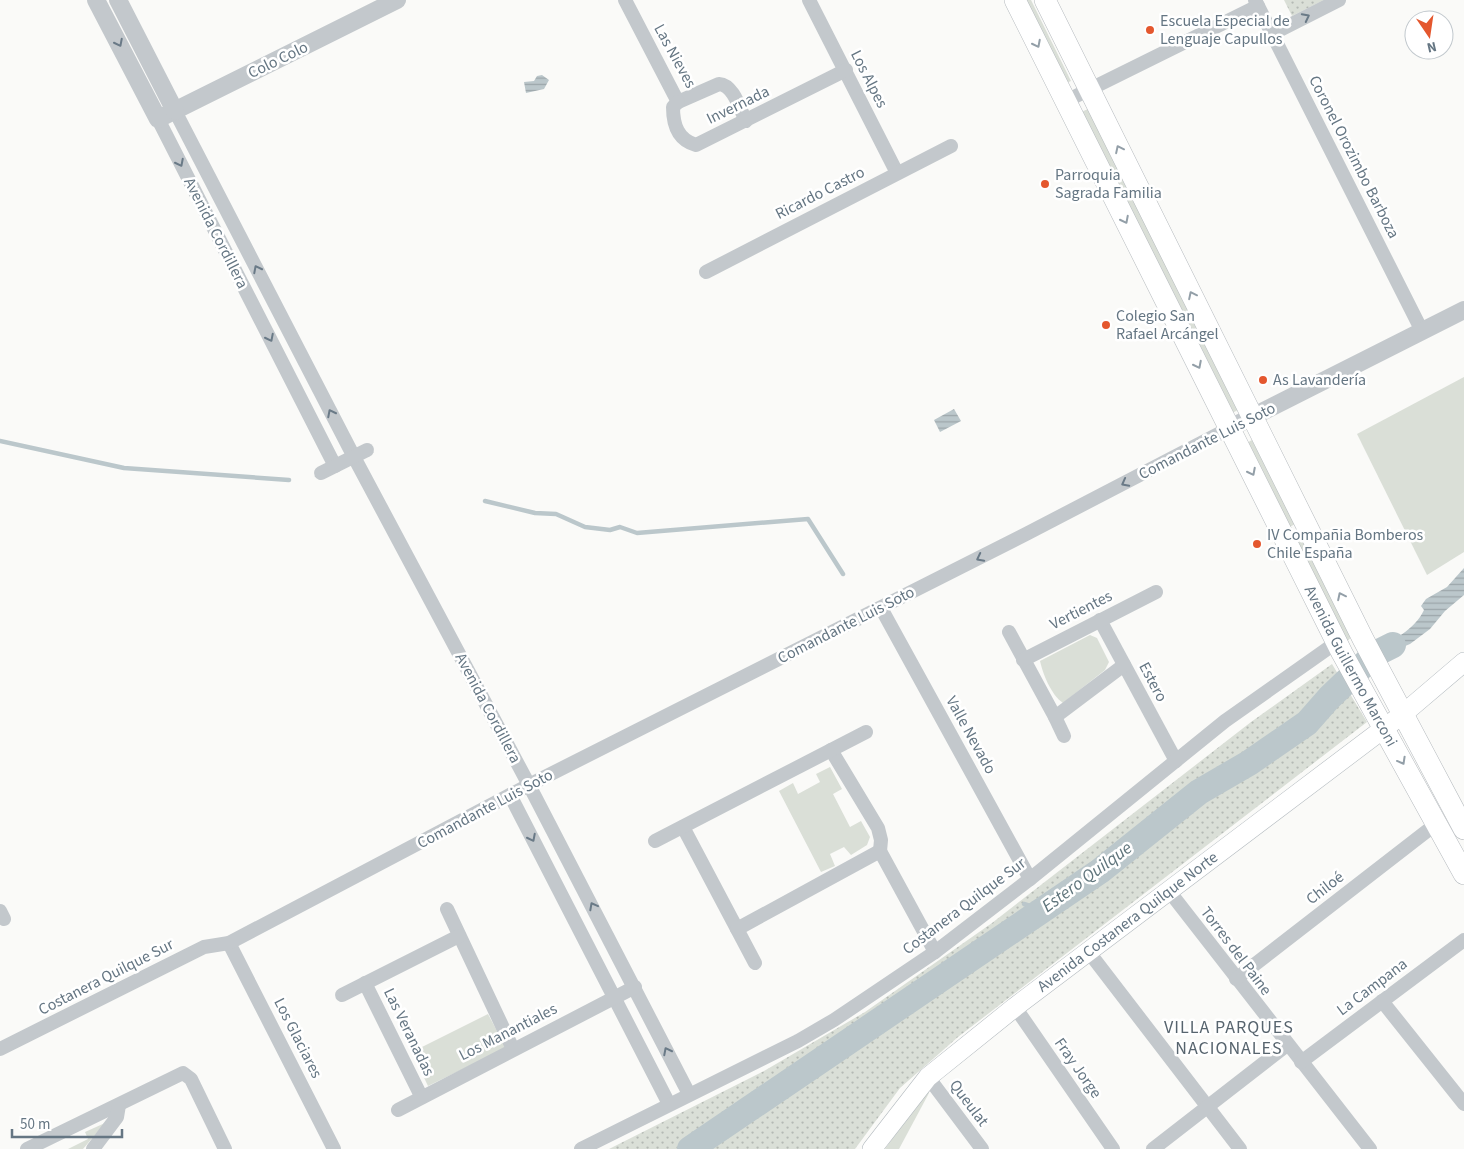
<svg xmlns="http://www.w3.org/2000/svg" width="1464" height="1149" font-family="'Source Sans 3',sans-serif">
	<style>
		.grass { fill: #dadfd7 }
		.park { fill: url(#park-dots) }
		.water { fill: url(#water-rules) }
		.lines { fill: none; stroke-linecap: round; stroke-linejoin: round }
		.stream { stroke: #bbc7cb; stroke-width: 4.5 }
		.river { stroke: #bbc7cb; stroke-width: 26 }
		.secondary-casing { stroke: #b3babf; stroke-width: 20 }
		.primary-casing { stroke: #b5babe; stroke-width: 22 }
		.minor { stroke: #c3c8cc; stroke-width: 14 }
		.tertiary { stroke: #c3c8cc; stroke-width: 18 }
		.secondary { stroke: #fff; stroke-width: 19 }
		.primary { stroke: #fff; stroke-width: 21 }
		.oneway { stroke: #6a7a87 }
		.oneway2 { stroke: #939fa8 }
		.poi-dot { fill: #e4572e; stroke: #fff; stroke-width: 2 }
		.labels { text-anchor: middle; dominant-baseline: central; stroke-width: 5; stroke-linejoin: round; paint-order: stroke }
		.poi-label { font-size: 16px; fill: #657683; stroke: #fff; text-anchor: start }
		.street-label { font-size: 16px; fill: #657683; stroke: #fff }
		.water-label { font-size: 18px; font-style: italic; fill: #60757c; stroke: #fff }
		.neighbourhood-label { font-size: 18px; letter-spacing: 1px; fill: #57646e; stroke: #fff }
	</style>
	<defs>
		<pattern id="park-dots" width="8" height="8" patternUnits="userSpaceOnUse" patternTransform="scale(1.25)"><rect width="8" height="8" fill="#dadfd7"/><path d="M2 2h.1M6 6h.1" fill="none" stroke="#b4b9b4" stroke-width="1.8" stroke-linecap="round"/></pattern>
		<pattern id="water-rules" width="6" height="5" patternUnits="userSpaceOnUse" patternTransform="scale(1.25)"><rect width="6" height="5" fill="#bbc7cb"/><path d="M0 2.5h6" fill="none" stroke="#9ca6aa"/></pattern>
	</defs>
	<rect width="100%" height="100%" fill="#fafaf8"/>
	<g class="grass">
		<polygon points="1022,0 1031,0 1071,81 1064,84"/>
		<polygon points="1088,109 1238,410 1230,414 1079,113"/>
		<polygon points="1464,377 1464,552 1427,575 1357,434"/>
		<polygon points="1252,440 1295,524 1288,528 1245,444"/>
		<polygon points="1300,532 1352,636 1346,643 1291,536"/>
		<path d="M 1090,635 L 1097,638 L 1109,662 L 1105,670 L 1063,703 C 1051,695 1043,674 1040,661 Z"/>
		<polygon points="830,767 842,789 833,794 850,827 861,821 870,837 867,845 851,855 844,847 830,854 835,866 821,872 779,791 793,783 798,794 820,782 816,774"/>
		<polygon points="488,1014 506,1048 428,1086 412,1052"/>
		<polygon points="926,1090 929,1093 899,1149 885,1149"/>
		<polygon points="105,1123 83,1149 68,1149 88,1139 85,1132"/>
	</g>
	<g class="park">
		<polygon points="1284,0 1324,0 1292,16"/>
		<polygon points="1332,664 1367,722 958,1037 900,1088 855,1149 609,1149 764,1071 865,1012 992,923 1251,722"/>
	</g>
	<g class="water">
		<polygon points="542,75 549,80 544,89 526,93 524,82 534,81 537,76"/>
		<polygon points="954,409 961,421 940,432 934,420"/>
		<path d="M 1464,568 L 1464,595 L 1445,611 L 1430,629 L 1410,644 L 1386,654 L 1380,663 L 1371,644 C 1392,644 1415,629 1424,610 L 1421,606 L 1426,599 L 1447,587 Z"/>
	</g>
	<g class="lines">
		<g class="stream">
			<polyline points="0,441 124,468 289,480"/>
			<polyline points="485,501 535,513 556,514 585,527 610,530 620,527 637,533 808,519 843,574"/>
			<polyline points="1024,904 1042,910"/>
		</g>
		<polyline class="river" points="690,1149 1100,871 1199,792 1249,763 1307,723 1329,698 1375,654 1393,645"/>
		<g class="secondary-casing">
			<g id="secondary">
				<path id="s1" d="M 872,1149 L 928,1077 L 1015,1007 L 1403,714 L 1464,662"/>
			</g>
		</g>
		<g class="primary-casing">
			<g id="primary">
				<path id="s2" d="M 1015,0 L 1342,653 L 1464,874"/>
				<polyline points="1045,0 1363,639 1464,829"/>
			</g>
		</g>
		<g class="minor">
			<path d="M 625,0 L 678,102 L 719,84 C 734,85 740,110 746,121"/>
			<polyline points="809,0 897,173"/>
			<polyline points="1255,0 1422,331"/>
			<polyline points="1272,34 1339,0"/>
			<polyline points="1066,101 1258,6"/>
			<path d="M 678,102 L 673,107 C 673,125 678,140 696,145 L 846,70"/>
			<polyline points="175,111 354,457 529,785 689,1094"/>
			<polyline points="158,119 335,466"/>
			<polyline points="706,272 951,146"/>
			<polyline points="321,473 367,450"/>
			<polyline points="881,608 1030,879"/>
			<polyline points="1100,620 1176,761"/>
			<polyline points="1009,632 1055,717 1124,665"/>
			<polyline points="1023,660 1156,592"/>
			<polyline points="1055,717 1064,736"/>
			<polyline points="831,750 878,828 881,840 880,851"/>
			<polyline points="510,795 669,1104"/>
			<polyline points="683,827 755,963"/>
			<polyline points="655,841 866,732"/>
			<polyline points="1169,891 1370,1149"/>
			<polyline points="447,909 513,1049"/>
			<polyline points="0,911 4,919"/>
			<polyline points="737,929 880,851 935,952"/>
			<polyline points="229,943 334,1149"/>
			<polyline points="1088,951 1240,1149"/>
			<polyline points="1236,979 1436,824"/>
			<polyline points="365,983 421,1096"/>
			<polyline points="342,995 459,936"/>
			<polyline points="1382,1001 1464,1104"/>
			<polyline points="1015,1007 1113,1149"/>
			<polyline points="0,1049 204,947 229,943 529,785 1028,533 1230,428"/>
			<polyline points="1301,1062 1464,940"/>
			<polyline points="928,1077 982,1149"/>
			<polyline points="398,1110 635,987"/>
			<polyline points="27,1149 183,1073 191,1079 225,1149"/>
			<polyline points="93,1149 117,1117 119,1105"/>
			<polyline points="581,1149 798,1041 834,1020 935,952 1030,879 1225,721 1337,642"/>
			<polyline points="1153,1149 1287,1045"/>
		</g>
		<g class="tertiary">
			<polyline points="96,0 158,119 397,0"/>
			<polyline points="118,0 175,111"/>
			<polyline points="1230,428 1464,310"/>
		</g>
		<use href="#secondary" class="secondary"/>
		<use href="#primary" class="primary"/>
	</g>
	<defs><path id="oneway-chevron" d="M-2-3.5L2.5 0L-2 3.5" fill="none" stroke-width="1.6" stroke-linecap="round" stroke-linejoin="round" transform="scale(1.25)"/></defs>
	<g class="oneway">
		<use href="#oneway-chevron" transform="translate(1306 17) rotate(-27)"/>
		<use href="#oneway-chevron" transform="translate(119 43) rotate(63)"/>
		<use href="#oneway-chevron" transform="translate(180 163) rotate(63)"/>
		<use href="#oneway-chevron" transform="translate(257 269) rotate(-117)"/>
		<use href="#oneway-chevron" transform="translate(270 338) rotate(63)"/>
		<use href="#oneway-chevron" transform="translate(331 413) rotate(-117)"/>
		<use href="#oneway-chevron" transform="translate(1125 483) rotate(152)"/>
		<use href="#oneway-chevron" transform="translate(980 558) rotate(153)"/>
		<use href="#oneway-chevron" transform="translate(532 838) rotate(63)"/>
		<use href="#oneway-chevron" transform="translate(593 906) rotate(-118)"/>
		<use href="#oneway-chevron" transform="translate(667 1051) rotate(-117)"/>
	</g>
	<g class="oneway2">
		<use href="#oneway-chevron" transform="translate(1037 44) rotate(63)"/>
		<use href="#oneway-chevron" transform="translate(1119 149) rotate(-116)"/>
		<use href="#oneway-chevron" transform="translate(1125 220) rotate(63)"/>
		<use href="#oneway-chevron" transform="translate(1192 295) rotate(-116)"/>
		<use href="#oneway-chevron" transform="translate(1198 365) rotate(63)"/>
		<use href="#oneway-chevron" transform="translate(1252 472) rotate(63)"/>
		<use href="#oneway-chevron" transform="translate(1341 596) rotate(-116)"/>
		<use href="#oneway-chevron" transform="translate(1402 761) rotate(61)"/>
	</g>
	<g class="poi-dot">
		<circle cx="1150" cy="30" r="5"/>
		<circle cx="1045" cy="184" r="5"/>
		<circle cx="1106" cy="325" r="5"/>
		<circle cx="1263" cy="380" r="5"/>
		<circle cx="1257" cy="544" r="5"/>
	</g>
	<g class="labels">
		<g class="poi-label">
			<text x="1160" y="21">Escuela Especial de<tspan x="1160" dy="18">Lenguaje Capullos</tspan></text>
			<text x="1055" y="175">Parroquia<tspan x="1055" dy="18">Sagrada Familia</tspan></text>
			<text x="1116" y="316">Colegio San<tspan x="1116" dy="18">Rafael Arcángel</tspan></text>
			<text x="1273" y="380">As Lavandería</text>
			<text x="1267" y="535">IV Compañia Bomberos<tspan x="1267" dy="18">Chile España</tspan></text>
		</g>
		<g class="street-label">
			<text transform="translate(675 56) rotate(61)">Las Nieves</text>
			<text transform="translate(278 60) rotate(-26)">Colo Colo</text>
			<text transform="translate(869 79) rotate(63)">Los Alpes</text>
			<text transform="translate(738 105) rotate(-26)">Invernada</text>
			<text transform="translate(1354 157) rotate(63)">Coronel Orozimbo Barboza</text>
			<text transform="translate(820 193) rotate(-27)">Ricardo Castro</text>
			<text transform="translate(216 233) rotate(63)">Avenida Cordillera</text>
			<text transform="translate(1207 441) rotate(-27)">Comandante Luis Soto</text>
			<text transform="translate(1081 610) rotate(-27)">Vertientes</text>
			<text transform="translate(846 625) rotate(-27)">Comandante Luis Soto</text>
			<text stroke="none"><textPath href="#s2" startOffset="746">Avenida Guillermo Marconi</textPath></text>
			<text transform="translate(1153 682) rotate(62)">Estero</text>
			<text transform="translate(488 708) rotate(62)">Avenida Cordillera</text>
			<text transform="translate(971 735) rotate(61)">Valle Nevado</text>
			<text transform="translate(485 809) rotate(-28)">Comandante Luis Soto</text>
			<text transform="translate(1325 888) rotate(-38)">Chiloé</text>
			<text transform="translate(964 906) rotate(-37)">Costanera Quilque Sur</text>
			<text stroke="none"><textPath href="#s1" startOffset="344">Avenida Costanera Quilque Norte</textPath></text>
			<text transform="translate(1236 951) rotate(53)">Torres del Paine</text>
			<text transform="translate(106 977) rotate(-27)">Costanera Quilque Sur</text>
			<text transform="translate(1372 987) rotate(-37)">La Campana</text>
			<text transform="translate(409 1032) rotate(64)">Las Veranadas</text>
			<text transform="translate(508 1032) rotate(-27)">Los Manantiales</text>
			<text transform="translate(298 1038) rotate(63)">Los Glaciares</text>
			<text transform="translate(1078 1068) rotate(55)">Fray Jorge</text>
			<text transform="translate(969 1103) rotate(53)">Queulat</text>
		</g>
		<g class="water-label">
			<text transform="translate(1087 877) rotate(-36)">Estero Quilque</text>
		</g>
		<g class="neighbourhood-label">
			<text x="1229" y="1027">VILLA PARQUES<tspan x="1229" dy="21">NACIONALES</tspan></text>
		</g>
	</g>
	<g transform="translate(1429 35) rotate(167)"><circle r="24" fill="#ffffff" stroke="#c1c8cd"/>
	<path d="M0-4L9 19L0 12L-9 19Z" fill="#e4572e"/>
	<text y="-8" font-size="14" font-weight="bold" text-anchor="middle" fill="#657683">N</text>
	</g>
	<path d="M12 1129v8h110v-8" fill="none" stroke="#657683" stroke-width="2.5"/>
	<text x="20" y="1129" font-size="15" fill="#657683" stroke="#ffffff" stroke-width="4" paint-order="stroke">50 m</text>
</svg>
